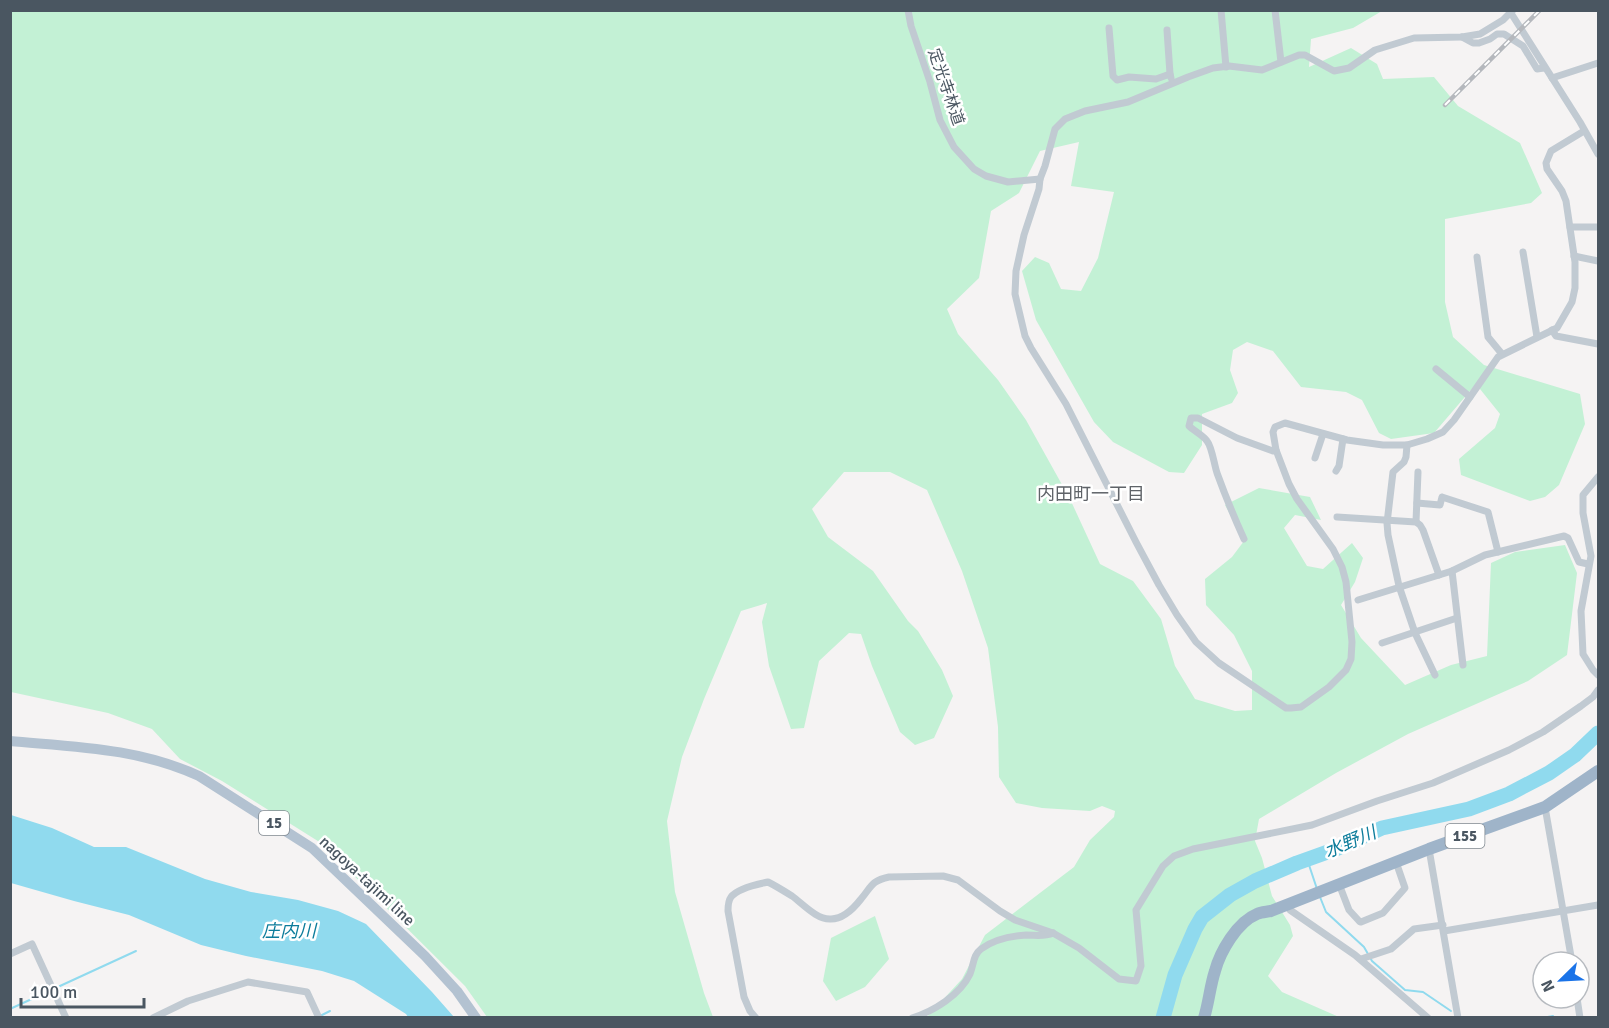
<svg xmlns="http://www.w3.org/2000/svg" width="1609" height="1028" font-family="Signika,'Noto Sans JP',sans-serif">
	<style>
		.green { fill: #c3f1d5 }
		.water { fill: #90daee }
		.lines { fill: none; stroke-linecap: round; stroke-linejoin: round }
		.stream { stroke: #90daee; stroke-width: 2 }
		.river { stroke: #90daee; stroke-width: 15 }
		.minor { stroke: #c1cad2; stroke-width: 7 }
		.primary { stroke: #b3c2d1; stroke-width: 10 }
		.trunk { stroke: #9fb4c9; stroke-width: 12 }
		.rail-casing { stroke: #b5b8bd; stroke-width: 4.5 }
		.rail { stroke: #fff; stroke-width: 2; stroke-dasharray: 7; stroke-linecap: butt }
		.labels { text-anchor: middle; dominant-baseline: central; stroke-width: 5; stroke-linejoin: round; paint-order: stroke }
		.shield { fill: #fff; stroke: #808990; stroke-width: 1.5 }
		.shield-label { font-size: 15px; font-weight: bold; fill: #4a5661 }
		.street-label { font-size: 16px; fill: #4a5661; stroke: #fff }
		.neighbourhood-label { font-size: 18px; fill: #5f6368; stroke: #fff }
		.water-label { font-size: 18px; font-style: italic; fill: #0c7c9b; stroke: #fff }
	</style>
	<rect width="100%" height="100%" fill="#f5f3f3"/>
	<g class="green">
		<polygon points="11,11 1382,11 1353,28 1311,39 1309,67 1351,48 1377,64 1383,79 1434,77 1458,106 1520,143 1542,193 1531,203 1445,219 1445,302 1453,337 1484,365 1580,394 1585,424 1559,485 1545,497 1530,501 1461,475 1459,459 1495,428 1500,414 1476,384 1434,433 1391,439 1379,433 1362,400 1346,392 1301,387 1273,351 1247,342 1233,350 1230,370 1238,393 1232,403 1202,414 1202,445 1184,473 1169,472 1113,442 1094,422 1036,320 1022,271 1035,257 1049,263 1061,289 1081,291 1098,258 1114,192 1071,186 1079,142 1040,151 1019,193 991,211 979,278 947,309 958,334 998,380 1026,420 1070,499 1100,564 1133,581 1161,619 1175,666 1195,699 1235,711 1252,710 1252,671 1234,635 1206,605 1205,579 1232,557 1244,541 1225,505 1259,488 1310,497 1321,520 1295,515 1284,528 1307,566 1323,569 1352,543 1363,558 1355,582 1341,605 1361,638 1405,685 1451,665 1487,656 1491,563 1515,552 1565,545 1577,573 1567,655 1528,681 1408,734 1336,773 1259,819 1255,841 1262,858 1272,896 1290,925 1293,936 1268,976 1282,992 1339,1017 927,1017 962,979 985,935 1074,867 1090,840 1114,817 1115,811 1102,806 1090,811 1042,808 1016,803 999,777 998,727 988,648 962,571 927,490 890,472 844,472 812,509 828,537 873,571 908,621 918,631 942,670 953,696 934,738 915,745 900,732 872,666 861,634 849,633 819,661 804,728 791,729 769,666 762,622 767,603 741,611 704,699 682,757 667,821 675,892 704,993 713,1017 487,1017 465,986 321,843 222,781 180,759 152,729 108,713 11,692"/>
		<polygon points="875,916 889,959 865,987 836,1001 823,981 831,938"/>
	</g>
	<polygon class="water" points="11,815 52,828 94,847 126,847 205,879 251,892 298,900 338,911 366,924 432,992 454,1017 408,1017 406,1014 354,981 322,971 246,956 201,945 129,915 74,901 11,883"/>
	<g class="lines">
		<g class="stream">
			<polyline points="1307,859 1317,889"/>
			<polyline points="1320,897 1326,912 1364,947 1372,961 1405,990 1423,992 1451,1011"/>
			<polyline points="10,1009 136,951"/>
			<polyline points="320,1016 330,1011"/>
			<polyline points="1465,1017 1466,1018"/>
			<polyline points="1542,1018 1553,1016 1554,1018"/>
		</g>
		<polyline class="river" points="1163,1018 1175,975 1195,929 1202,917 1230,895 1255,881 1297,863 1336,849 1382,828 1469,809 1509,794 1549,773 1575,755 1598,733"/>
		<g class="minor">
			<polyline points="908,10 911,26 930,82 940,120 954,147 974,169 986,176 1008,182 1040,179"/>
			<polyline points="1221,10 1226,67"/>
			<polyline points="1275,10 1281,62"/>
			<polyline points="1509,10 1580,122 1598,154"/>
			<polyline points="1513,10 1503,20 1480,34 1462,37 1414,38 1375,50 1349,68 1334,71 1305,55 1299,55 1262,70 1229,66 1213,68 1188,77 1128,102 1085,111 1065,119 1055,129 1045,166 1040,179 1039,189 1024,235 1016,271 1015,294 1025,336 1031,348 1066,404 1136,542 1159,585 1177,615 1196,642 1219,663 1286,708 1291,708 1301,707 1329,687 1346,670 1351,659 1352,642 1346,582 1342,567 1333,549 1297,499 1289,484 1276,450 1273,432 1275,427 1285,423 1347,440 1383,445 1407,445 1427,439 1443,432 1454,420 1498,357 1557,328 1572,302 1575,288 1575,262 1566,201 1562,191 1547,169 1546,163 1551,151 1584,131"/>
			<polyline points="1109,28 1113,76 1117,80 1129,77 1156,79 1170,74"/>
			<polyline points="1167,30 1170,74 1171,78"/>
			<polyline points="1462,37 1473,43 1479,43 1490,39 1497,34 1504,34 1523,46 1537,69 1544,68"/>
			<polyline points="1552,78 1598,63"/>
			<polyline points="1570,227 1598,227"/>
			<polyline points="1523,252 1537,337"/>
			<polyline points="1574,256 1598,261"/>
			<polyline points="1477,257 1488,337 1502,354"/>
			<polyline points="1552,330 1556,336 1598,344"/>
			<polyline points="1436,369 1470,397"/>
			<polyline points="1407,445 1406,457 1404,462 1393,472 1387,523 1388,535 1399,586 1415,633 1435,675"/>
			<polyline points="1315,458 1323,434"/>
			<polyline points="1336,471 1339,466 1343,439"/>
			<polyline points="1598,477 1583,495 1583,513 1591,556 1581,611 1583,654 1593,670 1598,675"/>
			<polyline points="1417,503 1440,505 1442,497 1488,512 1498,552"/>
			<polyline points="1337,517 1416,522 1420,525 1423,530 1439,575"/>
			<polyline points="1416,522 1418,472"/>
			<path d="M 1244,539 C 1234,517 1225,495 1217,473 C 1214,464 1212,447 1207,441 C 1203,435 1194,431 1189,426 L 1191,418 L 1198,418 L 1237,438 L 1273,451 L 1276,450"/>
			<polyline points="1452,571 1463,665"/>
			<polyline points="1358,600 1452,571 1485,555 1564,536 1568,538 1579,562 1588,564"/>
			<polyline points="1382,643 1457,618"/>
			<polyline points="1545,807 1572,962"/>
			<polyline points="1429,849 1458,1018"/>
			<polyline points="1339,884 1349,910 1360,922 1361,922 1383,913 1405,888 1396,862"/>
			<polyline points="1286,904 1290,910 1355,955 1428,1018"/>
			<polyline points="1444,931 1598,905"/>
			<polyline points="10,954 32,944 66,1018"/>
			<polyline points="1361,959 1391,949 1414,929 1443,925"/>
			<polyline points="1577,998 1580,1018"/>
			<polyline points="153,1018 188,1001 248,982 307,992 319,1018"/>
			<path d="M 756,1018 L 750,1011 L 744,997 L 728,911 C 728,906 728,901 731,897 C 737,889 758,884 768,882 C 776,886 784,891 792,896 C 803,904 817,920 831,919 C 843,919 854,908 861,899 C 872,886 871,881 889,877 L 943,876 L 958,880 L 1000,911 L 1015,920 L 1053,933 L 1079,948 L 1119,979 L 1136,981 L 1141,966 L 1136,910 L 1163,866 L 1174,856 L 1193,849 L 1312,825 L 1377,801 L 1433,783 L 1509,750 L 1543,732 L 1581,706 L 1593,697 L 1598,690"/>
			<path d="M 912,1018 C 934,1011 960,995 970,974 C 974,964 973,955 981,949 C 993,940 1011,936 1026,935 C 1036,935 1044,937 1053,933"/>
		</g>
		<path class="primary" d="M 10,741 C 76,747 138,748 199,776 L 312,848 L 425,956 L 457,991 L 476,1018"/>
		<path class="trunk" d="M 1204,1018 C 1209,1002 1210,986 1215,971 C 1220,952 1237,922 1257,914 C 1261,912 1266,912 1271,911 L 1429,849 L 1545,807 L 1598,771"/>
		<g class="rail-casing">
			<polyline id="rail" points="1445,105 1540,10"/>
		</g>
		<use href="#rail" class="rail"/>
	</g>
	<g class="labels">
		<g class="shield">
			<rect x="259" y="811" width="30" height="24" rx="4.5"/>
			<rect x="1445.5" y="824" width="39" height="24" rx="4.5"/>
		</g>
		<g class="shield-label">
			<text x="274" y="823">15</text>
			<text x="1465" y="836">155</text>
		</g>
		<g class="street-label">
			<text transform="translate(946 87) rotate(71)">定光寺林道</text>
			<text transform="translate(367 881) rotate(43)">nagoya-tajimi line</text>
		</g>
		<g class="neighbourhood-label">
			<text x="1091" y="494">内田町一丁目</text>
		</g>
		<g class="water-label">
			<text transform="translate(1350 842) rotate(-23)">水野川</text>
			<text x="289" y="931">庄内川</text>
		</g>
	</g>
	<rect width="1609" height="1028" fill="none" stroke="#4a5661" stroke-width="24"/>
	<g transform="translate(1561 980) rotate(246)"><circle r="28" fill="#ffffff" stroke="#b7bbc0" stroke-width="1.5"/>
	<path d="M0-4.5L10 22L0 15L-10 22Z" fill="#1a73e8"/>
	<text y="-9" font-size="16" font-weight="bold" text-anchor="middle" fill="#4a5661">N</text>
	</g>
	<path d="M21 998v9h123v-9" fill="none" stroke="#4a5661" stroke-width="3"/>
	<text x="30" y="998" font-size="18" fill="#4a5661" stroke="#ffffff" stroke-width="4.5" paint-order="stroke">100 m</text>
</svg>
